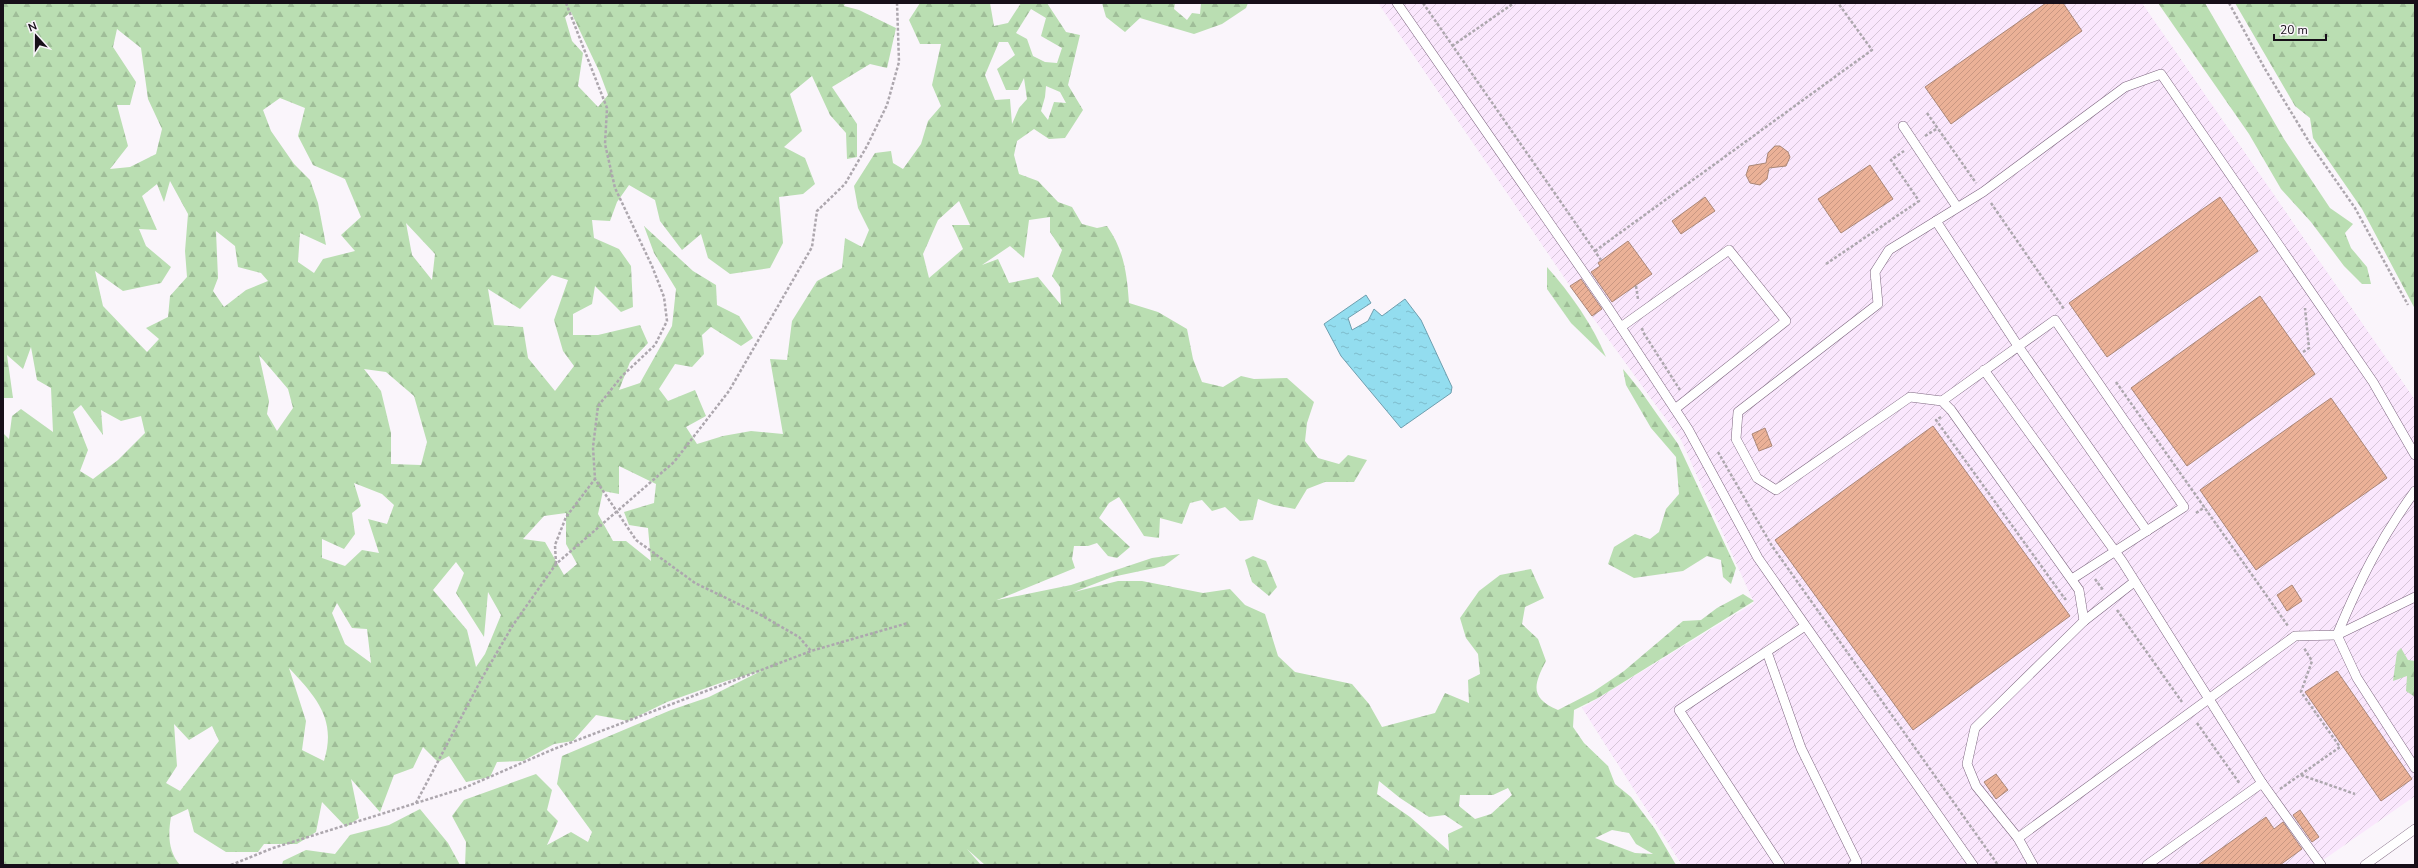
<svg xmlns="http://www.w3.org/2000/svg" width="2418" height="868" font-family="'Nunito Sans',sans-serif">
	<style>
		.industrial { fill: url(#industrial-furrows) }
		.forest { fill: url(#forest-firs); fill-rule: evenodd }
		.water { fill: url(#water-ripples); stroke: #6e9faf }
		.building { fill: url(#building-hatch); stroke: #aa8777 }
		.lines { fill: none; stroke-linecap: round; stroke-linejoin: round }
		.lane-casing { stroke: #7c657f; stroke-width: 10 }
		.path { stroke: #ada7ae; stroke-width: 2.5; stroke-dasharray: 3 2; stroke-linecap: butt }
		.lane { stroke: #fff; stroke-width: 9 }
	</style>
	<defs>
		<pattern id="industrial-furrows" width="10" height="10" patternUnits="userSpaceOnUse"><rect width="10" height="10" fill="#fae7fd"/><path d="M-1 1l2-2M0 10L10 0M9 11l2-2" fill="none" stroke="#d6c5d8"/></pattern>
		<pattern id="forest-firs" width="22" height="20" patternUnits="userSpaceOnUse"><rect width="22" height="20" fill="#badeb2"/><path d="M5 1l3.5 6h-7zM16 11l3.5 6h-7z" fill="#9fbd98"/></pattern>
		<pattern id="water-ripples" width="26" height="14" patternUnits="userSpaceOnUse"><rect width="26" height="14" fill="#93ddef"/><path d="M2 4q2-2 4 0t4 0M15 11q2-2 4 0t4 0" fill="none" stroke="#7ebccc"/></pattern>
		<pattern id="building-hatch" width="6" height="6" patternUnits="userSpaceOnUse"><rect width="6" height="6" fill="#ebb197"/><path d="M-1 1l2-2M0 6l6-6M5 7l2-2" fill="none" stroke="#c99782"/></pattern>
	</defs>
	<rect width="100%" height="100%" fill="#faf5fb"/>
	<polygon class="industrial" points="1378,3 2142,3 2415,400 2415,796 2316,865 1682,865 1582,708 1754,603 1681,440 1570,286"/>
	<g class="forest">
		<path d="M 3,3 L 845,3 L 844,6 L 859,10 L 896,28 L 887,68 L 870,64 L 832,87 L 857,124 L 857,157 L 847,159 L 846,133 L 830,115 L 812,76 L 790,94 L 802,131 L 784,147 L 805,158 L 815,184 L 803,194 L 779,197 L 783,243 L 770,268 L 730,274 L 708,258 L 701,234 L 682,250 L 660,221 L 655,200 L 629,185 L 617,202 L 610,221 L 592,220 L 594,238 L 619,249 L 631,266 L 633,307 L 621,312 L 595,286 L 592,304 L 573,314 L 573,335 L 598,335 L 640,325 L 648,343 L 630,362 L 619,390 L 640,383 L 672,326 L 676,289 L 654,253 L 644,226 L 693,271 L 716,285 L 717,305 L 739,316 L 753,338 L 741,346 L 711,327 L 702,335 L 704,354 L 692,367 L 675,364 L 659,389 L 668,401 L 695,390 L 706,416 L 686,427 L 697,444 L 723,436 L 751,431 L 783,434 L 770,359 L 787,360 L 792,321 L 817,281 L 842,268 L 845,238 L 862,247 L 869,230 L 858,208 L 854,186 L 875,153 L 891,151 L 893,163 L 903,169 L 921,144 L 928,121 L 941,106 L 932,85 L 941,44 L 920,44 L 909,20 L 920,3 L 990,3 L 994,26 L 1008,23 L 1021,3 L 1047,3 L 1066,32 L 1080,35 L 1068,85 L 1083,110 L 1065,138 L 1049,139 L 1034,129 L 1017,141 L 1014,155 L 1019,174 L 1038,181 L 1058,202 L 1072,207 L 1082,224 L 1097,228 L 1107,226 C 1124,250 1127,274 1129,303 L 1158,312 L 1187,329 L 1193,359 L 1202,382 L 1223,387 L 1241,376 L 1254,379 L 1287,378 L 1314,402 L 1307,423 L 1305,441 L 1318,458 L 1339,464 L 1348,455 L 1367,460 L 1354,482 L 1325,482 L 1307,489 L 1295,509 L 1274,505 L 1258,499 L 1253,520 L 1240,521 L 1225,507 L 1212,511 L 1202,500 L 1190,503 L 1182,524 L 1160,518 L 1159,538 L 1144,536 L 1119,497 L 1109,503 L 1099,518 L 1130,547 L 1117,558 L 1108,556 L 1097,543 L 1088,546 L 1074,546 L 1072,559 L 1075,568 L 997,600 L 1071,585 L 1152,558 L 1180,554 L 1164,566 L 1112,577 L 1074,592 L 1118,581 L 1142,581 L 1203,593 L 1230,589 L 1245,605 L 1265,614 L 1278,656 L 1295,672 L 1352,684 L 1369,704 L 1382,727 L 1435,713 L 1445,693 L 1469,703 L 1468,680 L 1480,674 L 1478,654 L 1466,638 L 1460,618 L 1479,591 L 1500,575 L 1531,569 L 1544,598 L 1525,607 L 1522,624 L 1538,639 L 1546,661 C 1534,684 1529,698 1558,710 L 1593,692 L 1624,671 L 1683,621 L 1701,620 L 1717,608 L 1743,594 L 1754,601 L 1598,698 L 1574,710 L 1573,727 L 1584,743 L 1608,766 L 1615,784 L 1631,797 L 1655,829 L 1676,865 L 985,865 L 967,849 L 981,865 L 465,865 L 466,842 L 452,816 L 464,800 L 536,774 L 552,790 L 547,810 L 558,821 L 547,845 L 571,832 L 588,842 L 592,832 L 557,784 L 562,756 L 671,710 L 709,697 L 761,671 L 726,681 L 667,702 L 628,721 L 596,715 L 573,741 L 554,744 L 523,761 L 497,762 L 490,777 L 466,782 L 449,756 L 438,762 L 423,747 L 413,768 L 394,775 L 380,812 L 351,779 L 359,818 L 346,827 L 322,802 L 316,832 L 297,844 L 264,844 L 258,852 L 226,852 L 194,832 L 188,809 L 171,817 C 168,834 168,851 180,865 L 3,865 L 3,433 L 9,439 L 12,416 L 21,409 L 53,432 L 51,388 L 37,380 L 31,347 L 23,369 L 7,355 L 13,398 L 3,398 ZM 1031,9 L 1046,18 L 1041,36 L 1062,48 L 1057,63 L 1045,62 L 1033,56 L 1027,39 L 1016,33 ZM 571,12 L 599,71 L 608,95 L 598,107 L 578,86 L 583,53 L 572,41 L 565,17 ZM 117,29 L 141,48 L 148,99 L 162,129 L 156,154 L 130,167 L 110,169 L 128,146 L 117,105 L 130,105 L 136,82 L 113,47 ZM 999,42 L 1008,42 L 1015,55 L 997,69 L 1006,90 L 1018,90 L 1024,78 L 1027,99 L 1019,108 L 1012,124 L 1010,99 L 995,100 L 985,75 ZM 1046,86 L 1060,92 L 1066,103 L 1054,102 L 1048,120 L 1041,111 L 1045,97 ZM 280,98 L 305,108 L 298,136 L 313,165 L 345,179 L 361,217 L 341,235 L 355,251 L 323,259 L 314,273 L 298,262 L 300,233 L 326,245 L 318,203 L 310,180 L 294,164 L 271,131 L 263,110 ZM 170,181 L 188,214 L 185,251 L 187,277 L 170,296 L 168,317 L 146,328 L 159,339 L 147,352 L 103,306 L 95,271 L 123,291 L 161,283 L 171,267 L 146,246 L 139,229 L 157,230 L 142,196 L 157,184 L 164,202 ZM 959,201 L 970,225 L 952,225 L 963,249 L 929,278 L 923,254 L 938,220 ZM 1050,217 L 1050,232 L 1062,250 L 1052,276 L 1060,287 L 1061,305 L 1038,277 L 1009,283 L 998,259 L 982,265 L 1010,246 L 1024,258 L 1029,220 ZM 406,223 L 435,254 L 432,280 L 412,255 ZM 216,231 L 235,246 L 238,267 L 261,273 L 268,281 L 246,290 L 224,307 L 213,291 L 218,278 ZM 552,275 L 568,280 L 554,320 L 563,351 L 574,366 L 555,391 L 528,358 L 523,327 L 494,325 L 488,289 L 520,309 ZM 259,355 L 288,389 L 293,408 L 277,431 L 267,414 L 269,401 ZM 364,369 L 386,372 L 414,396 L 427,442 L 421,465 L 391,464 L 391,433 L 381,391 ZM 81,405 L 103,435 L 101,410 L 121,421 L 141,416 L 145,433 L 118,460 L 93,479 L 80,471 L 88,450 L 73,412 ZM 619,466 L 656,484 L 654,503 L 624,512 L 629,525 L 648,528 L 651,561 L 626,541 L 613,541 L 598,514 L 603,491 L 619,494 ZM 354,483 L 382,494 L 394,505 L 387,524 L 368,519 L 379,553 L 362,550 L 345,566 L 322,558 L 322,539 L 344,549 L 355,534 L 352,513 L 361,506 ZM 566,513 L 566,544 L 577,564 L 564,575 L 545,542 L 523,539 L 544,516 ZM 456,562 L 464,573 L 456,593 L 484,637 L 488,592 L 501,615 L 485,654 L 476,667 L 467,630 L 433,590 ZM 337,603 L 352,628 L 367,629 L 371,663 L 345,644 L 332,613 ZM 289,668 C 316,697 337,719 324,761 L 302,750 L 306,721 ZM 174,724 L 189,740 L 212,726 L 219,741 L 180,791 L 166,783 L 177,766 ZM 1379,781 L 1400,798 L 1429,817 L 1445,815 L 1463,827 L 1448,834 L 1449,851 L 1410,817 L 1377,794 ZM 1508,788 L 1512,795 L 1491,814 L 1475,819 L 1459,806 L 1460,795 L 1493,795 ZM 1612,830 L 1629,833 L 1636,844 L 1653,854 L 1635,853 L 1595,838 Z"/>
		<polygon points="1102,3 1175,3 1174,9 1187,20 1192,13 1200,14 1201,3 1248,3 1246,8 1222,24 1194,34 1140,18 1125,32 1106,17"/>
		<polygon points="2158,3 2205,3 2284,139 2330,208 2353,224 2345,233 2351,248 2367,267 2371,284 2362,284 2344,266 2311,222 2281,189 2249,134"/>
		<polygon points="2235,3 2415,3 2415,309 2362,209 2313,138 2310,118 2295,106"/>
		<path d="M 1547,267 C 1571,294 1592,324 1606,357 L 1571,323 L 1547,289 Z"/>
		<polygon points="1623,369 1640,390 1678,444 1736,568 1731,584 1723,577 1721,560 1707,556 1683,571 1634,578 1608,564 1614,547 1635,534 1650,539 1659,532 1666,509 1679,494 1676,457 1651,428 1626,385"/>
		<polygon points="1253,556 1266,561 1277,587 1269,596 1252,582 1245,560"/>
		<polygon points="2401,648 2408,660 2415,661 2415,697 2406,691 2407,676 2393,681 2397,652"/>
		<polygon points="420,809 448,843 460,865 282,865 283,861 306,850 335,854 350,835 389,825"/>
	</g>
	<polygon class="water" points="1366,295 1371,303 1348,318 1352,330 1368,321 1374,309 1382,316 1405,299 1421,320 1452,387 1451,393 1401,428 1341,356 1324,324"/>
	<g class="building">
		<polygon points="2046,3 2063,3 2082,31 1951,124 1925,87"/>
		<polygon points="1775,146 1780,146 1788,152 1790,157 1786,166 1769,168 1767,179 1760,185 1750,183 1746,175 1749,166 1766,163 1768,153"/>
		<polygon points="1870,165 1893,199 1841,233 1818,199"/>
		<polygon points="1705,197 1715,211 1681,234 1672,221"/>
		<polygon points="2220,197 2258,251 2107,357 2069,303"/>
		<polygon points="1628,241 1652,274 1612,302 1591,272 1600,266 1598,263"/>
		<polygon points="1581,279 1602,309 1592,316 1570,286"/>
		<polygon points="2260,296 2315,374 2187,466 2131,388"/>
		<polygon points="2331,398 2387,478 2256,570 2200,490"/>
		<polygon points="1933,426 2070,616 1913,730 1775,540"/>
		<polygon points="1765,428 1772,446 1759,451 1752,434"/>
		<polygon points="2292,585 2302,601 2287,611 2277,595"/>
		<polygon points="2337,671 2412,779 2381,801 2305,692"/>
		<polygon points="1996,774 2008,790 1996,799 1984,782"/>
		<polygon points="2300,810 2319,837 2312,842 2293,815"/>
		<polygon points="2266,817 2274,829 2283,822 2302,849 2280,865 2198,865"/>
	</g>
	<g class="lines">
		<g class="lane-casing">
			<g id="lane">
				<polyline points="1397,3 1607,306 1688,429 1758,558 1973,865"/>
				<polyline points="1903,126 1957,207"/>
				<polyline points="1936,221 2018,346 2147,531"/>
				<polyline points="1621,327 1729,250 1786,321 1675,409"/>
				<polyline points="1984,370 2122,561 2262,783 2321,865"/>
				<polyline points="1942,401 2055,320 2184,507 2072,579"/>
				<path d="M 2415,491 C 2380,539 2360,580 2337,635 L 2357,678 L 2415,768"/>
				<polyline points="2084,621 2079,590 1951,410 1942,401 1910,397 1776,490 1757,478 1736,439 1738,412 1878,304 1875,272 1889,250 1983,192 2125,87 2161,74 2373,382 2415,455"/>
				<polyline points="1767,652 1801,748 1857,862 1853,865"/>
				<polyline points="2018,838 2295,636 2337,635 2415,597"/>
				<polyline points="1780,865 1679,710 1805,626"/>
				<polyline points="2033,865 2018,838 1976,786 1967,764 1975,728 2084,621 2134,582"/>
				<polyline points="2147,865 2262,783"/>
				<polyline points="2365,865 2415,829"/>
			</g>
		</g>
		<g class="path">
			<polyline points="566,3 607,108 605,144 615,188 652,266 664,297 667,321 655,345 622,376 598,406 593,447 595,479 636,540 695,583 759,614 799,637 811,651"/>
			<polyline points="1423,3 1601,260"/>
			<polyline points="2229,3 2265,69 2311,145 2355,208 2408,305"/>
			<polyline points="1452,46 1514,3"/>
			<polyline points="1927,113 1976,183"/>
			<polyline points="1925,136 1938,128"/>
			<polyline points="1991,203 2064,309"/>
			<polyline points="1595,251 1872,50 1838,3"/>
			<polyline points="1826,264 1919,201 1891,160 1904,151"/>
			<polyline points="1636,286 1638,299"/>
			<polyline points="1642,328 1643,332 1680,390"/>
			<polyline points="2303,352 2309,348 2305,308"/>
			<polyline points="2116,382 2288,626"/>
			<polyline points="1941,417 1936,420 2065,599 2068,597"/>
			<polyline points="1718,452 1772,546 1998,865"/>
			<polyline points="2196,513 2205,507"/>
			<polyline points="556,564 555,545 566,517 595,479"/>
			<polyline points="2095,579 2103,590"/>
			<polyline points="2117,610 2182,702"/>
			<polyline points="2197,723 2240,784"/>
			<polyline points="2301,775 2355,794"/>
			<polyline points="2280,789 2340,747 2301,692 2312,661 2304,648"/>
			<polyline points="416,803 482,678 513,625 556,564 674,462 729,391 812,247 817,211 845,184 867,146 887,105 899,62 897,3"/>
			<polyline points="231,865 273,848 464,788 554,749 811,651 908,623"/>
		</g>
		<use href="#lane" class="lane"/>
	</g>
	<rect width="2418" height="868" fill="none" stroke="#170f19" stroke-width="8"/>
	<g transform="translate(36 36) rotate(339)" stroke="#faf5fb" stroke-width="3" paint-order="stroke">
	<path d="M0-3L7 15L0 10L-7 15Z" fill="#170f19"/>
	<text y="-6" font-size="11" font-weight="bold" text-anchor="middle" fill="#170f19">N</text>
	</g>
	<path d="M2274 34v6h52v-6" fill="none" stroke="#170f19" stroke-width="2"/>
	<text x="2280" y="34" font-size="12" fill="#170f19" stroke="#faf5fb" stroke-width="3" paint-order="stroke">20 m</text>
</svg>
